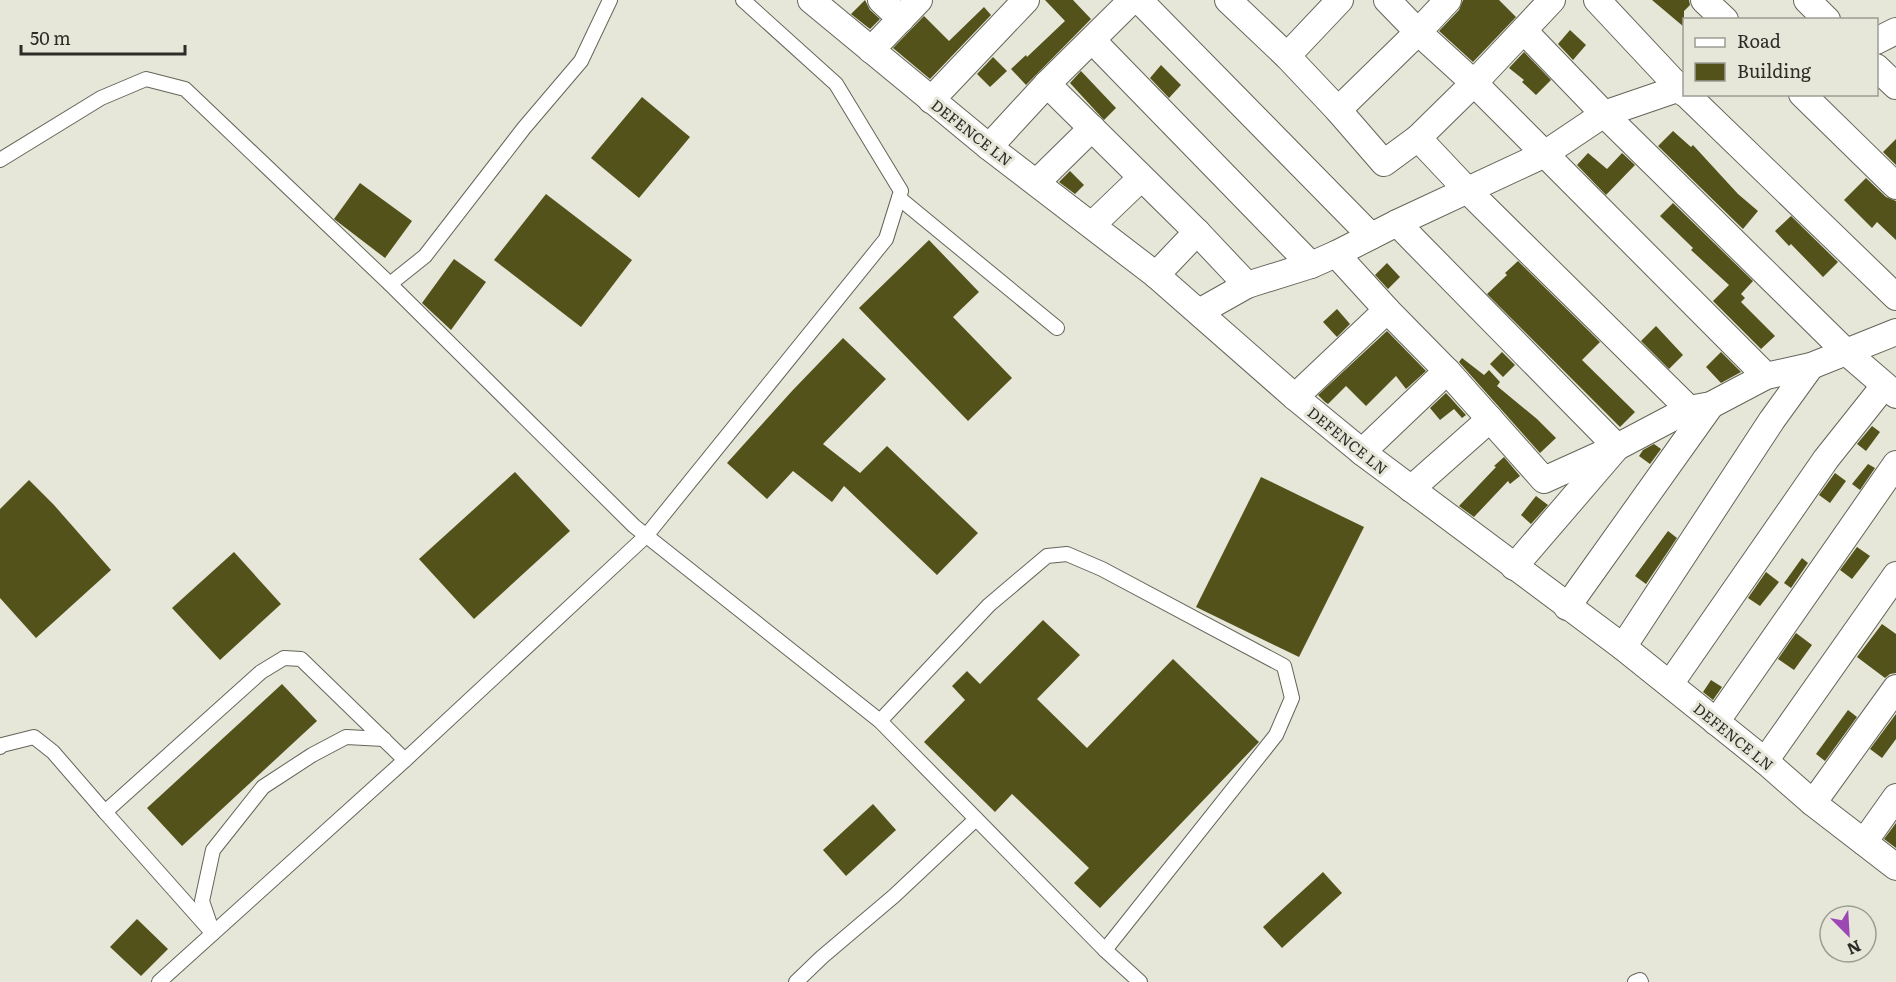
<svg xmlns="http://www.w3.org/2000/svg" width="1896" height="982" font-family="Literata,serif">
	<style>
		.building { fill: #52521a }
		.lines { fill: none; stroke-linecap: round; stroke-linejoin: round }
		.service-casing { stroke: #646559; stroke-width: 16 }
		.minor-casing { stroke: #646559; stroke-width: 28 }
		.service { stroke: #fff; stroke-width: 14 }
		.minor { stroke: #fff; stroke-width: 26 }
		.labels { text-anchor: middle; dominant-baseline: central; stroke-width: 6; stroke-linejoin: round; paint-order: stroke }
		.street-label { font-size: 15px; fill: #2d2d28; stroke: #e6e7d9 }
	</style>
	<rect width="100%" height="100%" fill="#e6e7d9"/>
	<g class="building">
		<polygon points="865,0 870,10 880,19 870,29 851,14"/>
		<polygon points="1045,0 1073,0 1091,19 1026,85 1011,69 1026,55 1027,57 1065,21"/>
		<polygon points="1463,0 1499,0 1516,17 1473,62 1439,31 1459,10"/>
		<polygon points="1652,0 1689,0 1690,5 1684,11 1684,27"/>
		<polygon points="984,7 991,15 930,79 893,48 924,16 949,41"/>
		<polygon points="1570,30 1586,45 1573,60 1558,44"/>
		<polygon points="1524,52 1551,80 1536,95 1522,82 1524,80 1509,68"/>
		<polygon points="993,57 1007,71 990,87 977,74"/>
		<polygon points="1161,65 1181,85 1169,98 1150,78"/>
		<polygon points="1081,71 1116,108 1104,120 1070,83"/>
		<polygon points="642,97 690,137 639,198 591,158"/>
		<polygon points="1673,131 1691,147 1693,145 1738,194 1758,211 1743,229 1658,146"/>
		<polygon points="1896,139 1896,165 1883,152"/>
		<polygon points="1588,153 1607,169 1622,153 1635,165 1606,195 1577,165"/>
		<polygon points="1070,171 1084,185 1075,194 1059,182"/>
		<polygon points="1866,178 1886,197 1896,201 1896,240 1877,222 1872,228 1844,200"/>
		<polygon points="360,183 412,221 385,258 334,219"/>
		<polygon points="546,194 632,260 581,327 494,260"/>
		<polygon points="1673,203 1753,281 1741,294 1745,298 1741,302 1775,336 1761,349 1713,301 1729,285 1691,250 1693,248 1660,216"/>
		<polygon points="1791,216 1838,262 1823,277 1791,244 1789,246 1775,231"/>
		<polygon points="929,240 979,292 953,317 1012,378 968,421 859,308"/>
		<polygon points="454,259 486,282 451,330 422,303"/>
		<polygon points="1518,261 1600,342 1582,360 1635,412 1620,427 1487,294 1507,275 1505,273"/>
		<polygon points="1387,263 1400,277 1388,289 1375,275"/>
		<polygon points="1337,309 1350,324 1337,337 1323,322"/>
		<polygon points="1656,326 1683,355 1669,369 1641,341"/>
		<polygon points="1387,331 1426,371 1406,389 1396,376 1366,406 1346,386 1328,404 1325,402 1318,395"/>
		<polygon points="843,338 886,379 823,444 860,473 887,446 978,533 937,575 844,486 832,502 793,471 767,499 727,463 792,391"/>
		<polygon points="1502,352 1515,365 1503,377 1490,364"/>
		<polygon points="1721,352 1741,372 1721,383 1706,367"/>
		<polygon points="1462,358 1484,375 1489,370 1500,382 1497,386 1537,419 1556,438 1540,453 1459,362"/>
		<polygon points="1446,393 1466,415 1462,418 1454,409 1440,420 1430,408"/>
		<polygon points="1872,426 1880,432 1866,451 1857,444"/>
		<polygon points="1654,444 1661,449 1650,464 1639,456 1643,450"/>
		<polygon points="1504,457 1520,476 1510,484 1508,481 1474,517 1459,506 1496,467 1494,466"/>
		<polygon points="1868,464 1875,468 1860,490 1852,484"/>
		<polygon points="515,472 570,531 474,619 419,559"/>
		<polygon points="1835,473 1846,481 1830,503 1819,495"/>
		<polygon points="1261,477 1364,527 1299,657 1196,607"/>
		<polygon points="29,480 54,505 111,570 36,638 0,598 0,509"/>
		<polygon points="1536,496 1548,505 1531,524 1521,515"/>
		<polygon points="1668,531 1677,538 1646,584 1635,576"/>
		<polygon points="1857,547 1870,556 1852,579 1840,570"/>
		<polygon points="234,552 281,604 220,660 172,608"/>
		<polygon points="1802,558 1808,563 1791,588 1784,583"/>
		<polygon points="1766,572 1779,582 1760,606 1748,598"/>
		<polygon points="1043,620 1080,655 1037,699 1087,748 1173,659 1259,742 1100,908 1074,883 1089,868 1012,794 995,812 924,742 965,700 952,686 967,671 980,684"/>
		<polygon points="1882,624 1896,634 1896,673 1890,674 1885,678 1857,657"/>
		<polygon points="1796,633 1812,645 1794,670 1778,659"/>
		<polygon points="1711,680 1722,687 1713,700 1703,692"/>
		<polygon points="282,684 317,721 182,846 147,808"/>
		<polygon points="1848,710 1857,717 1825,761 1816,754"/>
		<polygon points="1896,714 1896,739 1882,758 1870,749"/>
		<polygon points="873,804 896,830 846,876 823,850"/>
		<polygon points="1896,823 1896,848 1884,839"/>
		<polygon points="1323,872 1342,893 1282,948 1263,927"/>
		<polygon points="137,919 168,949 141,976 110,947"/>
	</g>
	<g class="lines">
		<g class="service-casing">
			<g id="service">
				<polyline points="0,160 101,98 146,79 185,89 390,284 634,526 880,721 1105,950"/>
				<polyline points="899,198 1057,328"/>
				<polyline points="390,284 425,256 524,128 581,61 610,0"/>
				<polyline points="880,721 989,605 1047,556 1067,554 1102,569 1284,666 1292,698 1276,735 1105,950 1140,982"/>
				<polyline points="0,747 2,745 34,737 53,752 105,812 261,672 284,658 301,659 405,760"/>
				<polyline points="105,812 209,929"/>
				<polyline points="213,933 202,901 213,850 263,787 312,755 346,737 384,739"/>
				<polyline points="159,982 405,760 646,536 886,239 901,191 836,84 743,0"/>
				<polyline points="796,982 822,957 894,896 976,819"/>
				<polyline points="1635,982 1640,980 1641,982"/>
			</g>
		</g>
		<g class="minor-casing">
			<g id="minor">
				<polyline points="811,0 989,147 1156,275 1295,397 1362,452 1623,647 1765,761 1813,803 1896,867"/>
				<polyline points="881,0 901,19"/>
				<polyline points="1139,0 1371,236"/>
				<polyline points="1228,0 1287,56 1338,110 1384,163 1418,138 1474,83 1766,376"/>
				<polyline points="1387,0 1418,32 1474,83 1552,0"/>
				<polyline points="1597,0 1684,93"/>
				<polyline points="1704,0 1725,20"/>
				<polyline points="1807,0 1827,20"/>
				<polyline points="1524,31 1604,114 1845,351 1896,395"/>
				<polyline points="1092,40 1311,265"/>
				<polyline points="1876,41 1896,31"/>
				<polyline points="871,50 919,0"/>
				<polyline points="1287,56 1340,0"/>
				<polyline points="1876,67 1896,86"/>
				<polyline points="1047,84 1197,232 1247,285"/>
				<polyline points="1686,94 1896,297"/>
				<polyline points="1802,94 1896,186"/>
				<polyline points="931,100 1026,0"/>
				<polyline points="1338,110 1418,32 1448,0"/>
				<polyline points="1418,138 1467,190 1689,409"/>
				<polyline points="989,147 1047,84 1132,0"/>
				<polyline points="1037,182 1092,128"/>
				<polyline points="1397,223 1617,447 1514,567"/>
				<polyline points="1092,225 1141,178"/>
				<polyline points="1336,254 1387,310 1447,371 1544,480 1617,447 1689,409 1711,405 1766,376 1811,366 1896,332"/>
				<polyline points="1156,275 1197,232"/>
				<polyline points="1199,312 1247,285 1311,265 1336,254 1397,223 1543,155 1604,114 1680,88 1684,85"/>
				<polyline points="1295,397 1387,310"/>
				<polyline points="1362,452 1447,371"/>
				<polyline points="1411,489 1490,419"/>
				<polyline points="1567,607 1711,405"/>
				<polyline points="1623,647 1772,420 1811,366"/>
				<polyline points="1670,684 1826,459 1884,386"/>
				<polyline points="1716,722 1896,464"/>
				<polyline points="1765,761 1896,575"/>
				<polyline points="1813,803 1896,688"/>
				<polyline points="1864,842 1896,797"/>
			</g>
		</g>
		<use href="#service" class="service"/>
		<use href="#minor" class="minor"/>
	</g>
	<g class="labels">
		<g class="street-label">
			<text transform="translate(972 132) rotate(38)">DEFENCE LN</text>
			<text transform="translate(1348 440) rotate(39)">DEFENCE LN</text>
			<text transform="translate(1734 736) rotate(39)">DEFENCE LN</text>
		</g>
	</g>
	<rect x="1683" y="18" width="195" height="78" fill="#e6e7d9" stroke="#9c9d92" stroke-width="1.5"/>
	<rect x="1695" y="38" width="30" height="9" fill="#ffffff" stroke="#9c9d92" stroke-width="1.5"/>
	<text x="1737" y="48" font-size="18" fill="#2d2d28">Road</text>
	<rect x="1695" y="63" width="30" height="18" fill="#52521a" stroke="#9c9d92" stroke-width="1.5"/>
	<text x="1737" y="78" font-size="18" fill="#2d2d28">Building</text>
	<g transform="translate(1848 934) rotate(156)"><circle r="28" fill="#e6e7d9" stroke="#9c9d92" stroke-width="1.5"/>
	<path d="M0-4.5L10 22L0 15L-10 22Z" fill="#9d47b5"/>
	<text y="-9" font-size="16" font-weight="bold" text-anchor="middle" fill="#2d2d28">N</text>
	</g>
	<path d="M21 45v9h164v-9" fill="none" stroke="#2d2d28" stroke-width="3"/>
	<text x="30" y="45" font-size="18" fill="#2d2d28" stroke="#e6e7d9" stroke-width="4.5" paint-order="stroke">50 m</text>
</svg>
